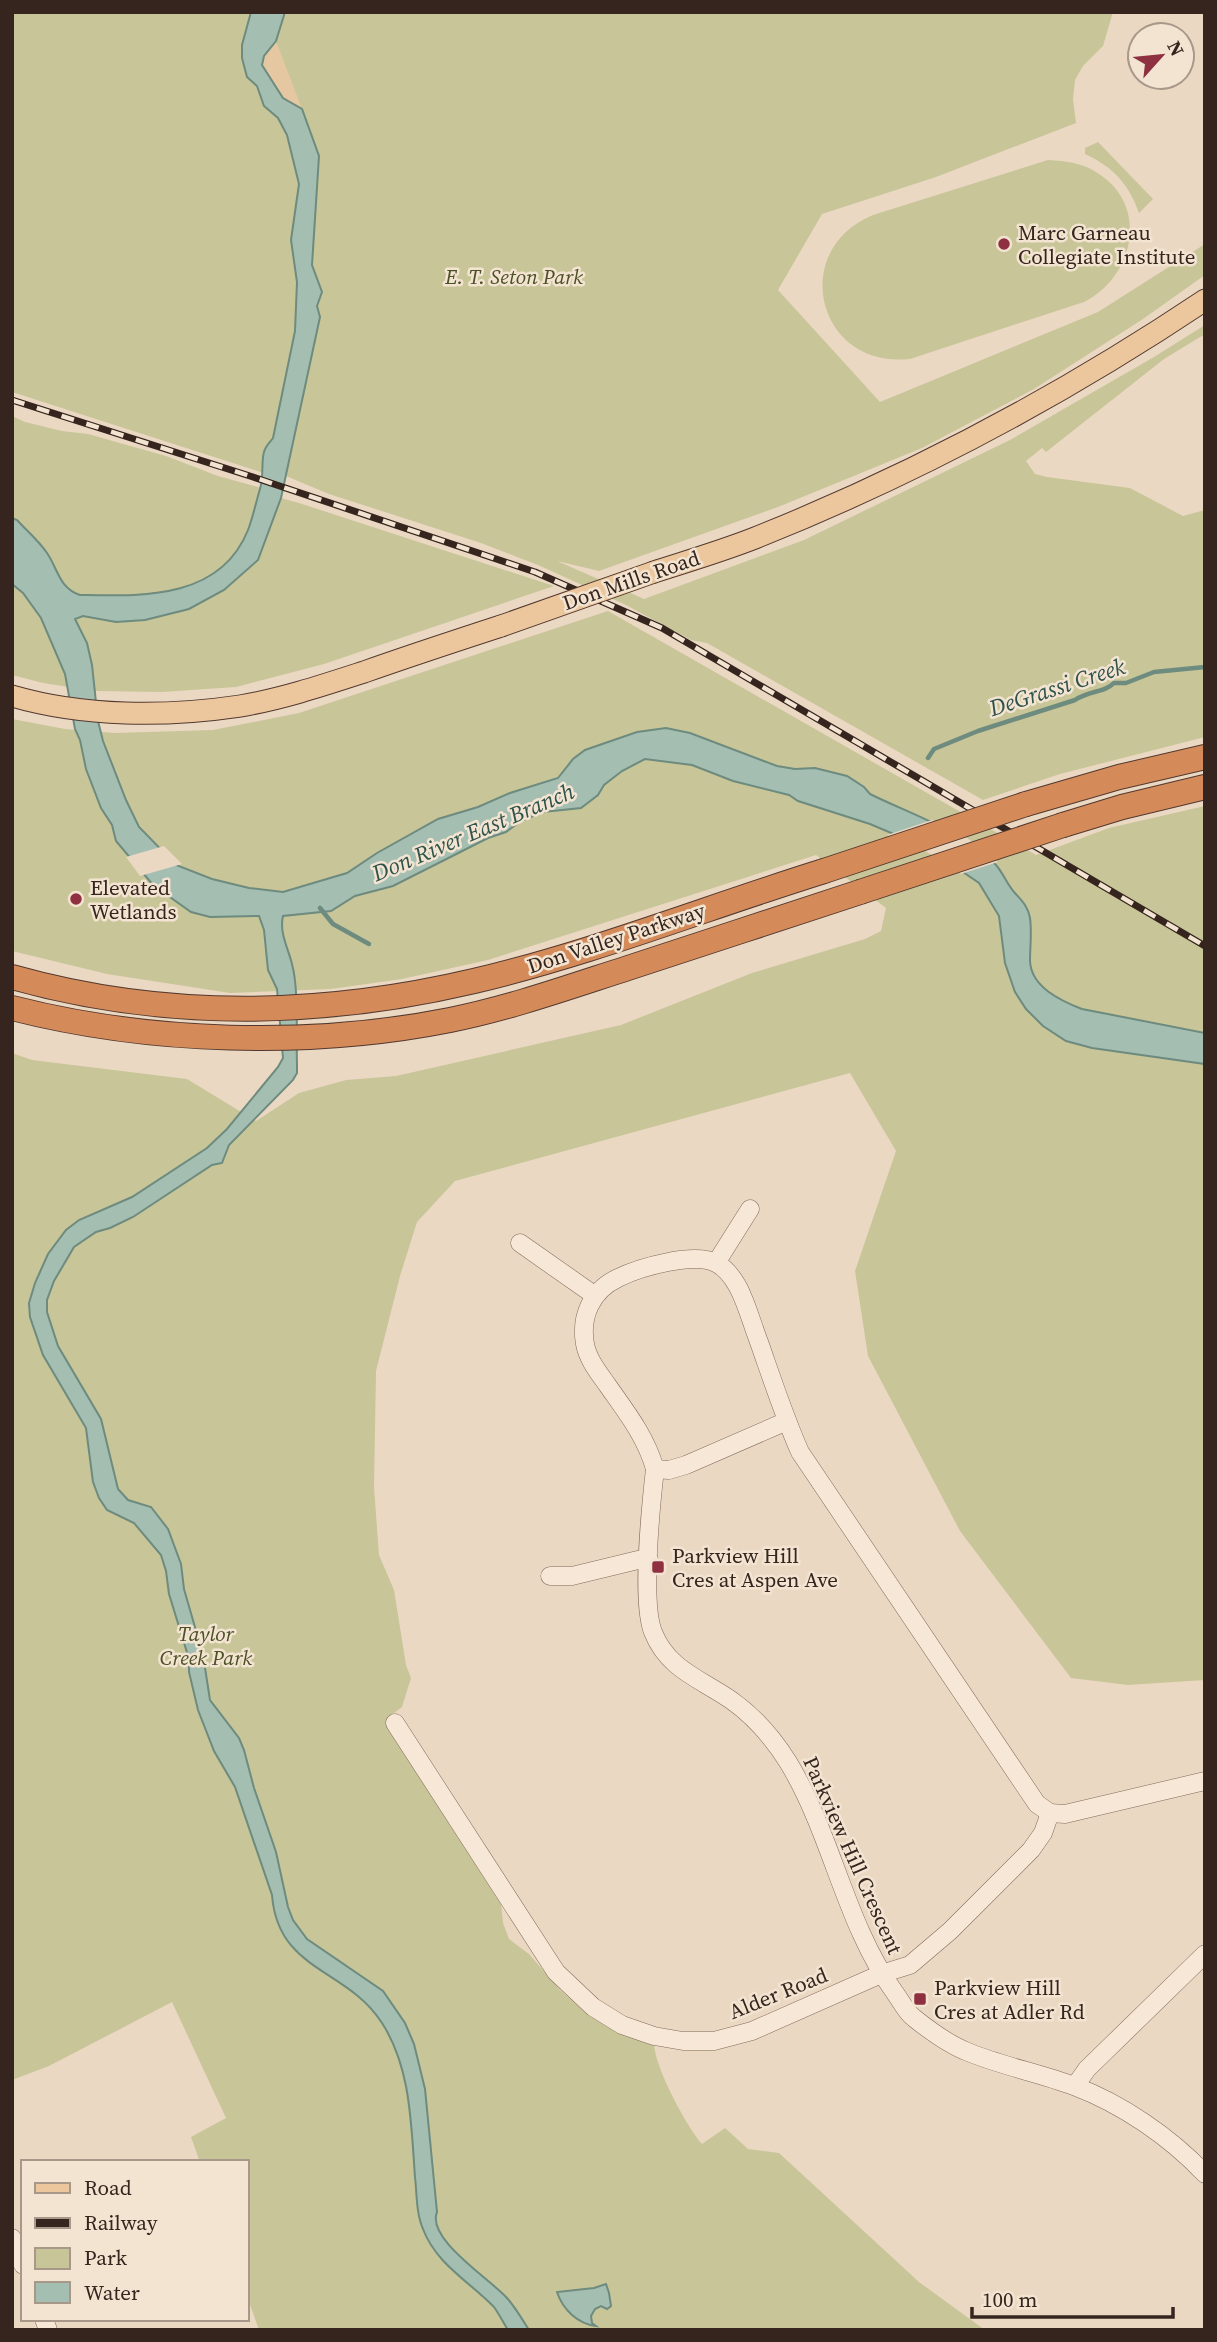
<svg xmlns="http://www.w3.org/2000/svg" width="1217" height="2342" font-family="'Source Serif 4',serif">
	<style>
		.green { fill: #c8c598 }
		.sand { fill: #e5c8a2 }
		.water { fill: #a5beb2; stroke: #6d8b7e; stroke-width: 2 }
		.pier { fill: #ebd8c3 }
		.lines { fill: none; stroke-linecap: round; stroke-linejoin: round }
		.stream { stroke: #6d8b7e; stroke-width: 4.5 }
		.minor-casing { stroke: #846a5b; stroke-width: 19 }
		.major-casing { stroke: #52392f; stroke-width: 23 }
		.highway-casing { stroke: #52392f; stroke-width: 26 }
		.minor { stroke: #f6e7d6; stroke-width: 18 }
		.major { stroke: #ecc69d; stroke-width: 21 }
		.highway { stroke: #d48a59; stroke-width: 24 }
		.rail-casing { stroke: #35251e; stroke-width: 7 }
		.rail { stroke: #f3e4d2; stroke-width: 4.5; stroke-dasharray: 13; stroke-linecap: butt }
		.major-bridge-casing { stroke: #52392f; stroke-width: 23; stroke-linecap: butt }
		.highway-bridge-casing { stroke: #52392f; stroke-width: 26; stroke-linecap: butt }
		.major-bridge { stroke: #ecc69d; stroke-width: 21 }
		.highway-bridge { stroke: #d48a59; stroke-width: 24 }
		.poi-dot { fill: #8e3040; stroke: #f3e4d2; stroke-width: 2.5 }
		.labels { text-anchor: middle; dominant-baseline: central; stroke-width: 5; stroke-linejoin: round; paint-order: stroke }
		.poi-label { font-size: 21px; fill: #35251e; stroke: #f3e4d2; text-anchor: start }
		.park-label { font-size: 21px; font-style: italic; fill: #4c5026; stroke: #f3e4d2 }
		.street-label { font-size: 21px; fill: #35251e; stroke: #f3e4d2 }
		.water-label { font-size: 23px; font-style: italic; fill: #2f534b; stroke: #f3e4d2 }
	</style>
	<rect width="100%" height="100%" fill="#ebd8c3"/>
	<g class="green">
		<polygon points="12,12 1113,12 1103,46 1083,66 1075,80 1073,99 1076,123 936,177 822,214 778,290 880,402 1098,312 1205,244 1205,275 1143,319 1034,389 922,448 778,507 599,571 557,561 644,599 804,540 1010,440 1154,357 1205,325 1205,334 1164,359 1046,452 1042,448 1026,461 1035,474 1047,477 1130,488 1183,516 1205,510 1205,737 1060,774 983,800 707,643 691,640 626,605 538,565 481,543 329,494 286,476 264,473 12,392"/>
		<path d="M 1098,142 L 1153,199 L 1139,213 C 1129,184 1113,167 1085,154 L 1085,148 Z"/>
		<path d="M 1048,160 C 1066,161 1084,163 1099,174 C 1150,207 1133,278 1084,302 L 910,359 C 817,369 788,250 873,215 Z"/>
		<polygon points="12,416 25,422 62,431 88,434 166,456 218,476 261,488 255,503 277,509 281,498 299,503 554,586 324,664 236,687 162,692 95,691 43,683 12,675"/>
		<path d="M 608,611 L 1036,855 L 1109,828 L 1205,806 L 1205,1680 L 1128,1685 L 1071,1678 L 960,1531 L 868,1356 L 855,1271 L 896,1151 L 850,1073 L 455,1181 L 417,1222 L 400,1276 L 376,1371 L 374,1487 L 379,1555 L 394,1590 L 406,1665 L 411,1678 L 402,1707 L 387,1718 L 501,1904 L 503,1923 L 509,1939 L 529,1954 L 560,1990 L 588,2015 L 613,2030 L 654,2045 C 656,2069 686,2126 702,2144 L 725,2128 L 748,2149 L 779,2153 L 919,2282 L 985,2330 L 259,2330 L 247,2296 L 247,2162 L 200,2162 L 191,2137 L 226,2118 L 172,2002 L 49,2066 L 12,2080 L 12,1053 L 32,1060 L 187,1079 L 256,1121 L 299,1093 L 346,1080 L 396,1076 L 621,1025 L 752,973 L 865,939 L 881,931 L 886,908 L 816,855 L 488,960 L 402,979 L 331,989 L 230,993 L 107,974 L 12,951 L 12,719 L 65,729 L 114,733 L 213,730 L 299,713 Z"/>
	</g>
	<polygon class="sand" points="276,41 302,109 283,98 262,65 264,56"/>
	<g class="water">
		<path d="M 251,12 L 285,12 L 276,41 L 264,56 L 262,65 L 283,98 L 302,109 L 319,156 L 312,265 L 322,292 L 317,306 L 320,317 L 281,498 L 258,560 L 224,590 L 189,609 L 145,620 L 116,622 L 83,616 L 75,619 L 87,643 L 92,665 L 98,721 L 103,741 L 126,800 L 139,827 L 176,865 L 212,879 L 249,888 L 283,892 L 347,873 L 377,853 L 438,819 L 478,807 L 510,793 L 558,778 L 573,759 L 585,750 L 637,732 L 666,728 L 690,733 L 777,766 L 795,769 L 815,768 L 847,776 L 864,787 L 870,794 C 910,814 966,832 996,865 C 1003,873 1007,884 1014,892 C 1021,900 1028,906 1030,918 C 1032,932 1030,947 1030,961 C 1031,987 1061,1001 1082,1009 L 1205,1033 L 1205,1064 L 1092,1048 L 1066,1041 L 1043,1026 L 1026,1009 L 1015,992 L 1005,963 L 999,916 L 979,883 L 929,849 L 870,824 L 798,801 L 789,795 L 733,781 L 692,765 L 645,759 L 622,771 L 604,785 L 598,795 L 581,808 L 543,812 L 521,821 L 506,832 L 488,838 L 393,886 L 355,896 L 331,911 L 283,916 C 279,932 288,948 292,964 C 299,990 296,1035 297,1064 L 297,1073 L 293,1080 L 229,1145 L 222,1163 L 212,1165 L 133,1217 L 110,1228 L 96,1232 L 74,1247 L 54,1281 L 47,1300 L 47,1312 L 58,1346 L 101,1419 L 118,1489 L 128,1500 L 151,1507 L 168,1529 L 181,1564 L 184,1589 L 203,1655 L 210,1700 L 239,1738 L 244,1750 L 254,1788 L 276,1852 L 288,1907 L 293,1920 L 307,1939 L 383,1991 L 405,2023 L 414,2044 L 425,2089 L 437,2212 C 426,2239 490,2279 507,2298 C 515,2307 522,2319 529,2330 L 508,2330 C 503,2322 499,2314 494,2307 C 470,2282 436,2264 423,2229 C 416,2213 417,2194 415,2177 C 411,2124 411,2068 382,2023 C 346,1967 278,1972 272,1895 L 235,1787 L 214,1751 L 198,1710 L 189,1672 L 189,1659 L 169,1594 L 166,1571 L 161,1555 L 134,1523 L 107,1510 L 99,1498 L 93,1482 L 86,1428 L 43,1355 L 30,1317 L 29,1303 L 35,1283 L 48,1254 L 66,1230 L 79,1220 L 132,1197 L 207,1148 L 227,1129 L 278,1067 L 283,1058 L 277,989 L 268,970 L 264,930 L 259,916 L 210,917 L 191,912 L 153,885 L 116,841 L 112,825 L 101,808 L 86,769 L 80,740 L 75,729 L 65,674 L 41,618 L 23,593 L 12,584 L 12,518 L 17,520 C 27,531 39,541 47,553 C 58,569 59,588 80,595 C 142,596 220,600 248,530 C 253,517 256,502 260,489 C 264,476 261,462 264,452 C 265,447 270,442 273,438 L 295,331 L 297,282 L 291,240 L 299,184 L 287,135 L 278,118 L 264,106 L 257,86 L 247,77 L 242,58 L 242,45 Z"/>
		<path d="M 606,2284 L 609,2293 L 611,2306 L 607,2309 L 601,2306 L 595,2309 L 591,2316 L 592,2323 L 596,2326 C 578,2324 563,2310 557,2292 L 594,2288 Z"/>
	</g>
	<g class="pier">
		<polygon points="932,820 966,837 998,862 961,874 927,852 887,835"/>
		<polygon points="164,846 182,864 140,876 126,857"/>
	</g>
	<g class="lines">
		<g class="stream">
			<path d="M 928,758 L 934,749 L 978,731 L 1075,700 C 1090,690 1104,693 1114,683 L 1126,683 L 1154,672 L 1205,667"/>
			<polyline points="320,908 333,924 369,944"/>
		</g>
		<g class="minor-casing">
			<g id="minor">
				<polyline points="520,1243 594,1295"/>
				<polyline points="716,1263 750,1209"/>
				<polyline points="655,1469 669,1470 686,1465 787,1421"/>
				<polyline points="550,1576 572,1576 638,1560 649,1560"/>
				<polyline points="395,1723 556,1972 593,2007 622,2025 654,2036 683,2041 714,2041 752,2031 881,1974 910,1965 950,1931 1031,1850 1043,1833 1050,1813"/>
				<path d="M 1205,1781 L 1065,1814 L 1050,1813 L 1037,1804 L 800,1452 C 784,1416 772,1379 759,1342 C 752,1324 747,1304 738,1287 C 733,1278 726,1268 716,1263 C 694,1252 640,1267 618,1278 C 592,1290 580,1316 585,1344 C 588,1360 599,1373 608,1386 C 627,1413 646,1437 655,1469 C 651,1504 641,1602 653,1632 C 668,1670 701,1679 731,1700 C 755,1717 773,1738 788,1762 C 832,1834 845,1924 895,1993 C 901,2001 906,2012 914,2018 C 929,2030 950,2045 968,2052 C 1002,2066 1039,2073 1074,2086 C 1122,2104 1170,2137 1205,2174"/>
				<polyline points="1075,2086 1087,2069 1205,1954"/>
				<polyline points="12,2238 23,2265"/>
				<polyline points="44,2319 48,2330"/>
			</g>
		</g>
		<g class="major-casing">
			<g id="major">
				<path d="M 654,572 C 688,561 722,551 755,538 C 913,475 1063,395 1205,300"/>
				<path d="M 12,696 C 84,717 166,717 240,706 C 282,699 324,685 364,672 C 409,656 455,641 501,626"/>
			</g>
		</g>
		<g class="highway-casing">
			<g id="highway">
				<polyline points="1026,804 1119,777 1205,757"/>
				<polyline points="1063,825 1122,807 1205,787"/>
				<path d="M 12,977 C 165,1020 321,1017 474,981 C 593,953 708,907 824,871"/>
				<path d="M 12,1008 C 149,1043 310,1048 450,1020 C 510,1008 569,987 628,968 C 705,943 783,917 860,892"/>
			</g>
		</g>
		<use href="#minor" class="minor"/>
		<use href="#major" class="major"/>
		<use href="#highway" class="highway"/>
		<g class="rail-casing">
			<polyline id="rail" points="12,400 253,477 535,572 662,628 1205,946"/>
		</g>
		<use href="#rail" class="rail"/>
		<g class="major-bridge-casing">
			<polyline id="major-bridge" points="501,626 654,572"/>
		</g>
		<g class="highway-bridge-casing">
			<g id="highway-bridge">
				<polyline points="824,871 1026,804"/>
				<polyline points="860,892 1063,825"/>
			</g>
		</g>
		<use href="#major-bridge" class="major-bridge"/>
		<use href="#highway-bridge" class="highway-bridge"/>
	</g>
	<g class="poi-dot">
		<circle cx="1004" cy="244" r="7"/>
		<circle cx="76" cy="899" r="7"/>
		<rect x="651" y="1560" width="14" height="14" rx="3.5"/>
		<rect x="913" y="1992" width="14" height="14" rx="3.5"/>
	</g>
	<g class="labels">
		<g class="poi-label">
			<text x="1018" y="232">Marc Garneau<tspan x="1018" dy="24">Collegiate Institute</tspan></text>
			<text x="90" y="887">Elevated<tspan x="90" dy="24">Wetlands</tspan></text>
			<text x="672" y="1555">Parkview Hill<tspan x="672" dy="24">Cres at Aspen Ave</tspan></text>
			<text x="934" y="1987">Parkview Hill<tspan x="934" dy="24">Cres at Adler Rd</tspan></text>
		</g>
		<g class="park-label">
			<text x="514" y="276">E. T. Seton Park</text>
			<text x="206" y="1633">Taylor<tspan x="206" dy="24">Creek Park</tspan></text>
		</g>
		<g class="street-label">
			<text transform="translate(631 580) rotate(-19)">Don Mills Road</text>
			<text transform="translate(616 938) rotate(-18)">Don Valley Parkway</text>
			<text transform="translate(853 1855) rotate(66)">Parkview Hill Crescent</text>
			<text transform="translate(778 1993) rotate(-22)">Alder Road</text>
		</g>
		<g class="water-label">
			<text transform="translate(1057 687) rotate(-18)">DeGrassi Creek</text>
			<text transform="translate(473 832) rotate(-23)">Don River East Branch</text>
		</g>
	</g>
	<rect width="1217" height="2342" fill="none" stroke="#35251e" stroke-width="28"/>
	<rect x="21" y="2160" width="228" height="161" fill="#f3e4d2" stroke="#a7988a" stroke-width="2"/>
	<rect x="35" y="2183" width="35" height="10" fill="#ecc69d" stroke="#a7988a" stroke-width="2"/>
	<text x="84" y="2195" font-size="21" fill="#35251e">Road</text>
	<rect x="35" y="2218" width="35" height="10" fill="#35251e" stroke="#a7988a" stroke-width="2"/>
	<text x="84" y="2230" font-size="21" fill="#35251e">Railway</text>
	<rect x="35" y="2248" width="35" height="21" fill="#c8c598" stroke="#a7988a" stroke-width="2"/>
	<text x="84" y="2265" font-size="21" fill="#35251e">Park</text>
	<rect x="35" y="2282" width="35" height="21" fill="#a5beb2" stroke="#a7988a" stroke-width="2"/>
	<text x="84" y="2300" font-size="21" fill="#35251e">Water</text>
	<g transform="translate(1161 56) rotate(63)"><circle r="33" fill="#f3e4d2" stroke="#a7988a" stroke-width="2"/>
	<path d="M0-5L12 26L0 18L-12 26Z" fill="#8e3040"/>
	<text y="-10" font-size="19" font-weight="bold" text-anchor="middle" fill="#35251e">N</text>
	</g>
	<path d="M972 2307v10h201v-10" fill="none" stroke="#35251e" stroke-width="3.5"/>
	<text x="982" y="2307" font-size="21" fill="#35251e" stroke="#f3e4d2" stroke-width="5" paint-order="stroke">100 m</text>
</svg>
